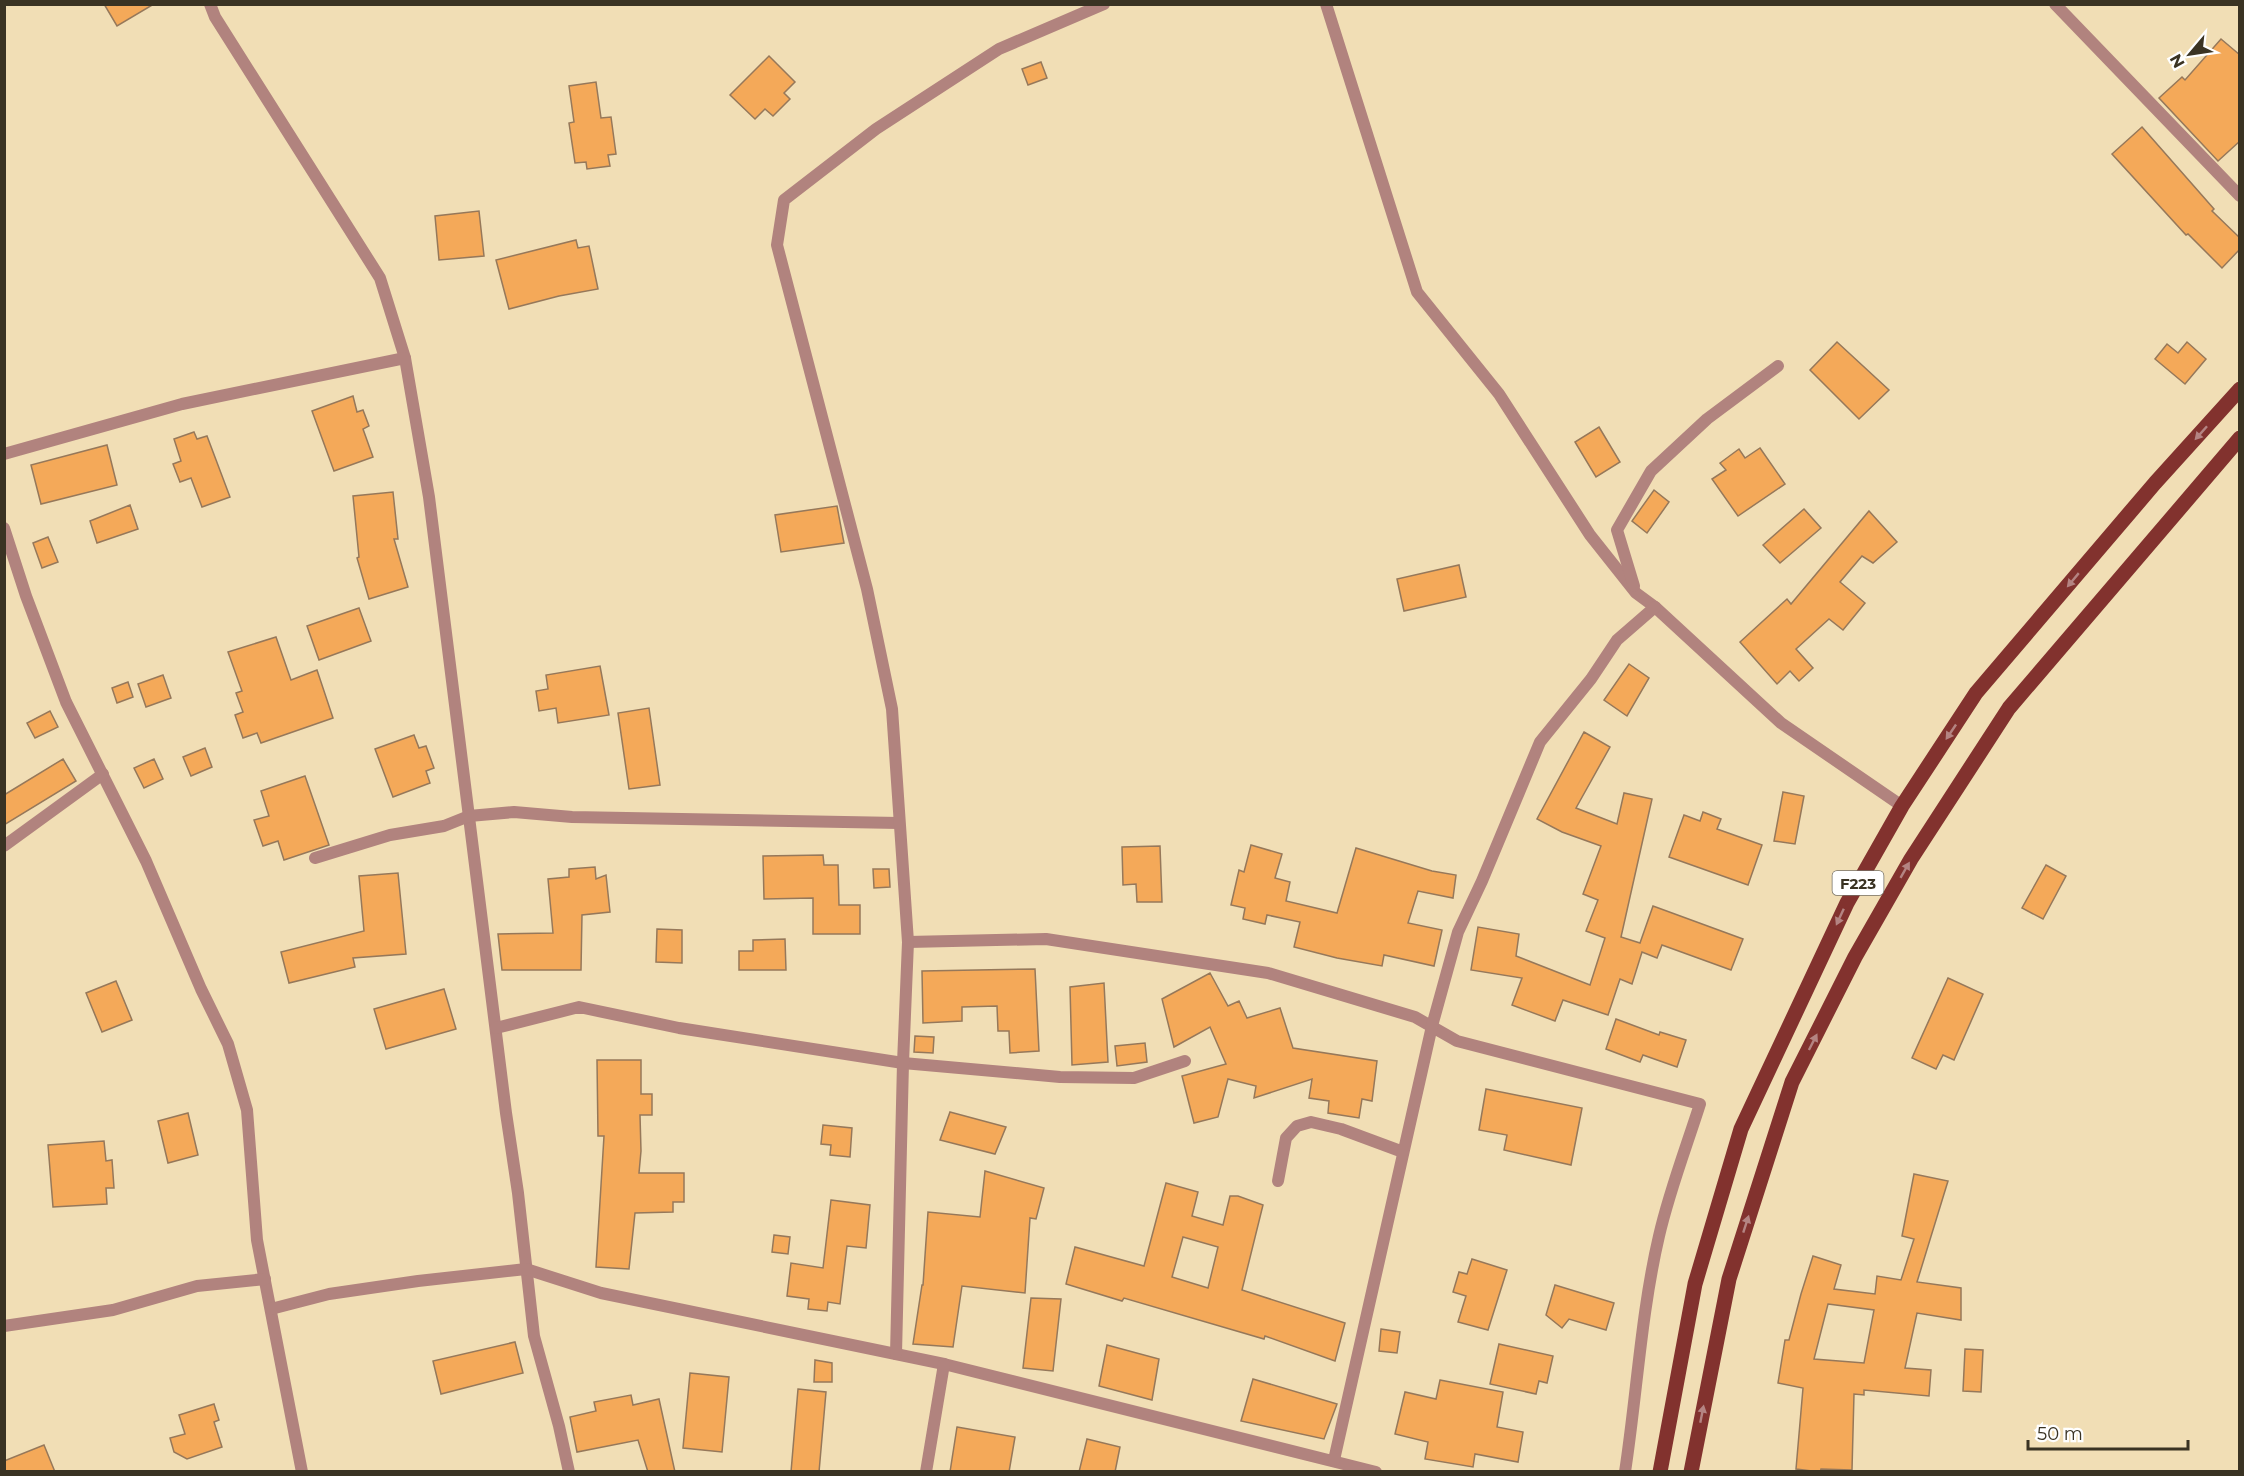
<svg xmlns="http://www.w3.org/2000/svg" width="2244" height="1476" font-family="Montserrat,sans-serif">
	<style>
		.building { fill: #f4a959; stroke: #96785a; stroke-width: 1.5; fill-rule: evenodd }
		.lines { fill: none; stroke-linecap: round; stroke-linejoin: round }
		.minor { stroke: #b1837e; stroke-width: 12 }
		.primary { stroke: #82322e; stroke-width: 15 }
		.oneway { fill: #b48482 }
		.labels { text-anchor: middle; dominant-baseline: central; stroke-width: 4.5; stroke-linejoin: round; paint-order: stroke }
		.shield { fill: #fff; stroke: #757065; stroke-width: 1.5 }
		.shield-label { font-size: 15px; font-weight: bold; fill: #3a3323 }
	</style>
	<rect width="100%" height="100%" fill="#f1deb5"/>
	<g class="building">
		<polygon points="104,4 154,4 117,26"/>
		<polygon points="2221,39 2240,55 2240,141 2218,161 2159,98 2182,77 2185,80"/>
		<polygon points="769,56 795,82 784,93 790,99 773,116 765,109 755,119 730,95"/>
		<polygon points="1041,62 1047,78 1028,85 1022,69"/>
		<polygon points="596,82 601,118 611,117 616,154 608,155 610,166 587,169 586,162 575,163 569,123 574,122 569,86"/>
		<polygon points="2142,127 2214,209 2212,211 2240,238 2240,249 2222,268 2188,234 2186,235 2112,154"/>
		<polygon points="479,211 484,256 439,260 435,216"/>
		<polygon points="576,240 578,248 589,246 598,289 559,296 509,309 496,260"/>
		<polygon points="1837,342 1889,390 1859,419 1810,370"/>
		<polygon points="2187,342 2206,359 2185,384 2155,359 2167,344 2178,353"/>
		<polygon points="353,396 357,412 363,410 369,426 363,429 373,457 334,471 312,411"/>
		<polygon points="1599,427 1620,462 1596,477 1575,442"/>
		<polygon points="194,432 197,439 207,436 230,497 202,507 191,478 180,482 173,464 181,461 174,439"/>
		<polygon points="107,445 117,485 41,504 31,465"/>
		<polygon points="1760,448 1785,484 1738,516 1712,479 1726,470 1720,463 1739,449 1745,458"/>
		<polygon points="1654,490 1669,502 1647,533 1632,521"/>
		<polygon points="393,492 398,539 394,539 408,587 369,599 357,558 359,557 353,496"/>
		<polygon points="130,505 138,529 97,543 90,521"/>
		<polygon points="837,506 844,543 781,552 775,515"/>
		<polygon points="1804,509 1821,528 1780,563 1763,545"/>
		<polygon points="1869,511 1897,542 1873,563 1862,556 1840,582 1865,603 1843,630 1829,619 1796,649 1813,668 1799,681 1790,671 1777,684 1740,642 1787,599 1791,604"/>
		<polygon points="48,537 58,562 42,568 33,543"/>
		<polygon points="1459,565 1466,597 1404,611 1397,579"/>
		<polygon points="359,608 371,641 319,660 307,626"/>
		<polygon points="276,637 291,680 317,670 333,718 261,743 257,733 243,738 235,715 243,712 236,693 242,691 228,652"/>
		<polygon points="1629,664 1649,678 1627,716 1604,700"/>
		<polygon points="600,666 609,715 558,723 556,708 539,711 536,691 548,689 546,675"/>
		<polygon points="163,675 171,698 146,707 138,684"/>
		<polygon points="128,682 133,697 117,703 112,688"/>
		<polygon points="649,708 660,785 629,789 618,713"/>
		<polygon points="50,711 58,727 35,738 27,723"/>
		<polygon points="1584,732 1610,747 1576,808 1617,824 1624,793 1652,799 1621,937 1640,943 1653,906 1743,939 1731,970 1662,945 1657,958 1642,952 1632,984 1620,979 1608,1015 1563,1000 1555,1021 1512,1005 1522,978 1471,970 1478,927 1519,934 1516,956 1590,985 1605,938 1586,931 1598,900 1583,894 1601,846 1562,832 1537,819"/>
		<polygon points="414,735 419,748 426,746 434,768 426,771 430,783 393,797 375,749"/>
		<polygon points="205,748 212,767 191,776 183,757"/>
		<polygon points="63,759 76,781 4,825 4,795"/>
		<polygon points="154,759 163,779 144,788 134,768"/>
		<polygon points="305,776 329,845 284,860 278,841 263,846 254,820 269,816 261,791"/>
		<polygon points="1783,792 1804,796 1795,844 1774,841"/>
		<polygon points="1703,812 1721,819 1717,829 1762,845 1748,885 1669,857 1684,815 1700,821"/>
		<polygon points="1251,845 1282,854 1275,878 1290,882 1286,901 1337,913 1356,848 1432,871 1456,875 1453,898 1418,891 1408,923 1442,930 1434,966 1384,955 1382,966 1337,958 1294,947 1300,922 1267,915 1265,924 1243,919 1245,908 1231,905 1239,870 1244,872"/>
		<polygon points="1160,846 1162,902 1137,902 1136,884 1123,885 1122,847"/>
		<polygon points="823,855 824,865 838,865 839,905 860,905 860,934 813,934 813,898 764,899 763,856"/>
		<polygon points="2046,865 2066,876 2043,919 2022,908"/>
		<polygon points="595,867 596,879 606,875 610,912 582,915 581,970 502,970 498,934 553,933 548,879 569,877 569,869"/>
		<polygon points="873,869 889,869 890,887 874,888"/>
		<polygon points="398,873 406,954 353,958 355,967 289,983 281,952 364,931 359,876"/>
		<polygon points="657,929 682,930 682,963 656,962"/>
		<polygon points="785,939 786,970 739,970 739,951 753,951 753,940"/>
		<polygon points="1035,969 1039,1051 1010,1053 1009,1031 998,1031 997,1006 962,1007 962,1021 923,1023 922,971"/>
		<polygon points="1210,973 1228,1006 1239,1001 1247,1018 1280,1008 1293,1048 1377,1061 1372,1101 1362,1099 1359,1118 1328,1113 1329,1101 1309,1098 1312,1079 1254,1098 1256,1086 1228,1079 1218,1117 1194,1123 1182,1076 1226,1064 1210,1027 1174,1047 1162,999"/>
		<polygon points="1948,978 1983,994 1954,1060 1943,1055 1936,1069 1912,1058"/>
		<polygon points="116,981 132,1020 102,1032 86,993"/>
		<polygon points="1104,983 1108,1062 1072,1065 1070,987"/>
		<polygon points="444,989 456,1029 386,1049 374,1009"/>
		<polygon points="1616,1019 1659,1035 1660,1032 1686,1040 1677,1067 1643,1055 1640,1062 1606,1049"/>
		<polygon points="915,1036 934,1037 933,1053 914,1052"/>
		<polygon points="1145,1043 1147,1062 1117,1066 1115,1046"/>
		<polygon points="597,1060 641,1060 641,1094 652,1094 652,1115 640,1115 641,1151 639,1173 684,1173 684,1202 673,1202 673,1212 635,1213 629,1269 596,1267 604,1136 598,1136"/>
		<polygon points="1486,1089 1582,1108 1571,1165 1504,1150 1507,1135 1479,1130"/>
		<polygon points="950,1112 1006,1127 995,1154 940,1140"/>
		<polygon points="188,1113 198,1155 168,1163 158,1121"/>
		<polygon points="823,1125 852,1128 850,1157 830,1155 831,1145 821,1144"/>
		<polygon points="104,1141 106,1161 112,1160 114,1188 106,1188 107,1204 53,1207 48,1145"/>
		<polygon points="985,1171 1044,1188 1036,1219 1030,1218 1025,1293 962,1286 953,1347 913,1344 922,1285 923,1285 928,1212 980,1217"/>
		<path d="M 1914,1174 L 1948,1181 L 1917,1282 L 1961,1288 L 1961,1320 L 1917,1313 L 1905,1368 L 1931,1370 L 1929,1396 L 1864,1390 L 1864,1395 L 1854,1394 L 1852,1470 L 1821,1469 L 1820,1472 L 1796,1469 L 1803,1388 L 1778,1383 L 1785,1340 L 1789,1340 L 1801,1294 L 1813,1256 L 1841,1265 L 1834,1289 L 1875,1294 L 1877,1276 L 1901,1280 L 1914,1239 L 1902,1236 ZM 1828,1304 L 1874,1310 L 1864,1363 L 1814,1359 Z"/>
		<path d="M 1166,1183 L 1198,1192 L 1192,1216 L 1223,1225 L 1230,1196 L 1238,1196 L 1263,1205 L 1242,1290 L 1345,1323 L 1335,1361 L 1265,1336 L 1264,1339 L 1124,1298 L 1122,1301 L 1066,1284 L 1075,1247 L 1144,1266 ZM 1183,1237 L 1218,1247 L 1208,1288 L 1172,1277 Z"/>
		<polygon points="831,1200 870,1205 866,1248 847,1246 840,1304 828,1302 827,1311 808,1309 809,1299 787,1296 791,1263 823,1268"/>
		<polygon points="774,1235 790,1237 788,1254 772,1252"/>
		<polygon points="1472,1259 1507,1270 1488,1330 1458,1322 1466,1296 1453,1292 1459,1272 1467,1274"/>
		<polygon points="1555,1285 1614,1303 1606,1330 1569,1319 1562,1328 1546,1315"/>
		<polygon points="1031,1298 1061,1299 1053,1371 1023,1368"/>
		<polygon points="1381,1329 1400,1332 1397,1353 1379,1351"/>
		<polygon points="515,1342 523,1373 441,1394 433,1361"/>
		<polygon points="1499,1344 1553,1356 1547,1383 1539,1381 1536,1394 1490,1384"/>
		<polygon points="1107,1345 1159,1359 1152,1400 1099,1386"/>
		<polygon points="1965,1349 1983,1350 1981,1392 1963,1391"/>
		<polygon points="815,1360 832,1363 832,1382 814,1382"/>
		<polygon points="690,1373 729,1377 722,1452 683,1448"/>
		<polygon points="1253,1379 1337,1404 1324,1439 1241,1421"/>
		<polygon points="1440,1380 1503,1392 1497,1427 1523,1432 1518,1462 1475,1454 1473,1467 1425,1459 1428,1442 1395,1434 1405,1392 1436,1399"/>
		<polygon points="798,1389 826,1392 819,1472 791,1472"/>
		<polygon points="631,1395 633,1405 659,1399 675,1472 648,1472 638,1440 577,1452 570,1417 596,1411 594,1402"/>
		<polygon points="214,1404 219,1420 214,1422 222,1447 187,1459 174,1452 170,1438 185,1434 179,1415"/>
		<polygon points="957,1427 1015,1437 1009,1472 950,1472"/>
		<polygon points="1087,1439 1120,1447 1115,1472 1079,1472"/>
		<polygon points="44,1445 55,1472 4,1472 4,1461"/>
	</g>
	<g class="lines">
		<g class="minor">
			<polyline points="210,4 215,17 380,278 405,358"/>
			<polyline points="1326,4 1417,292 1499,394 1590,535 1636,593 1655,607 1781,723 1902,806"/>
			<polyline points="2055,4 2240,196"/>
			<polyline points="4,454 182,404 405,358 429,497 506,1113 518,1193 534,1336 559,1426 569,1472"/>
			<polyline points="4,528 26,596 66,702 146,861 201,989 228,1044 247,1110 257,1240 302,1472"/>
			<polyline points="1634,586 1617,530 1651,471 1707,419 1778,366"/>
			<polyline points="4,846 103,774"/>
			<polyline points="315,858 390,835 444,826 469,816 514,812 572,817 899,823"/>
			<path d="M 908,942 L 1046,939 L 1268,973 L 1415,1017 L 1457,1041 L 1700,1104 C 1686,1148 1669,1192 1659,1236 C 1641,1313 1637,1393 1625,1472"/>
			<polyline points="496,1028 579,1007 679,1028 903,1063 1060,1077 1134,1078 1185,1061"/>
			<polyline points="1278,1181 1286,1138 1297,1126 1311,1122 1341,1129 1403,1152"/>
			<polyline points="271,1309 329,1294 418,1281 526,1269 601,1293 944,1364 1376,1472"/>
			<polyline points="4,1326 113,1310 197,1286 265,1279"/>
			<polyline points="896,1354 903,1063 908,942 892,709 867,589 777,245 784,200 876,129 999,49 1104,4"/>
			<polyline points="1334,1460 1432,1026 1458,932 1482,881 1540,742 1591,679 1617,640 1655,607"/>
			<polyline points="926,1472 944,1364"/>
		</g>
		<g class="primary">
			<polyline points="1660,1472 1695,1284 1741,1129 1847,903 1902,806 1976,693 2155,483 2240,389"/>
			<polyline points="1691,1472 1729,1279 1792,1082 1855,957 1911,859 2009,708 2240,438"/>
		</g>
	</g>
	<defs><path id="oneway-solid" d="M-6-.8H1V-3.2L6.5 0L1 3.2V.8H-6Z" transform="scale(1.5)"/></defs>
	<g class="oneway">
		<use href="#oneway-solid" transform="translate(2201 433) rotate(132)"/>
		<use href="#oneway-solid" transform="translate(2073 580) rotate(130)"/>
		<use href="#oneway-solid" transform="translate(1951 732) rotate(124)"/>
		<use href="#oneway-solid" transform="translate(1905 870) rotate(-60)"/>
		<use href="#oneway-solid" transform="translate(1840 917) rotate(115)"/>
		<use href="#oneway-solid" transform="translate(1813 1042) rotate(-63)"/>
		<use href="#oneway-solid" transform="translate(1746 1224) rotate(-72)"/>
		<use href="#oneway-solid" transform="translate(1702 1414) rotate(-79)"/>
	</g>
	<g class="labels">
		<rect class="shield" x="1832.5" y="871" width="51" height="24" rx="4.5"/>
		<g class="shield-label">
			<text x="1858" y="883">F223</text>
		</g>
	</g>
	<rect width="2244" height="1476" fill="none" stroke="#3a3323" stroke-width="12"/>
	<g transform="translate(2190 54) rotate(241)" stroke="#ffffff" stroke-width="4.5" paint-order="stroke">
	<path d="M0-4.5L10 22L0 15L-10 22Z" fill="#3a3323"/>
	<text y="-9" font-size="16" font-weight="bold" text-anchor="middle" fill="#3a3323">N</text>
	</g>
	<path d="M2028 1440v9h160v-9" fill="none" stroke="#3a3323" stroke-width="3"/>
	<text x="2037" y="1440" font-size="18" fill="#3a3323" stroke="#ffffff" stroke-width="4.5" paint-order="stroke">50 m</text>
</svg>
